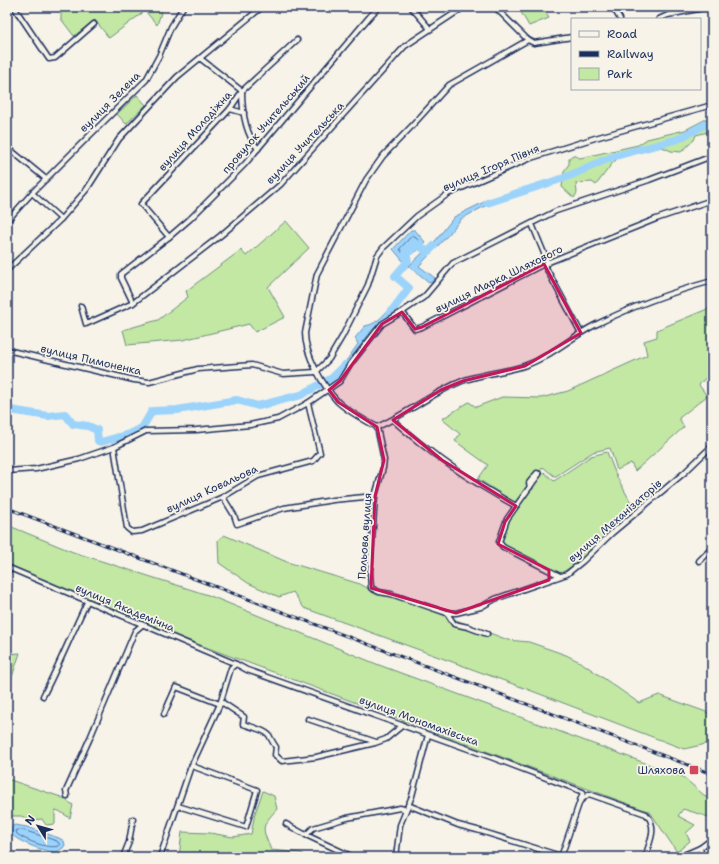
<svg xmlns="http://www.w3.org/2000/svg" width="719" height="864" font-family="'Shantell Sans',sans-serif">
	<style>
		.green { fill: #c2e8a3; stroke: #6e8c80 }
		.water { fill: #9cd3fb; stroke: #6891bc }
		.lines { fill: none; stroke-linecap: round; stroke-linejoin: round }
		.shore { stroke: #4f719d; stroke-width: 1 }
		.river { stroke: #9cd3fb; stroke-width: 8 }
		.minor-casing { stroke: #1b2f5e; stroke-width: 7 }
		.minor { stroke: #f7f3e8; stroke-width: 4 }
		.rail-casing { stroke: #1b2f5e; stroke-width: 3 }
		.rail { stroke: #f7f3e8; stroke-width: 1.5; stroke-dasharray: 4.5; stroke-linecap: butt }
		.marked { fill: #c2185b; fill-opacity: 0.2; stroke: #c2185b; stroke-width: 3; stroke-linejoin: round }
		.poi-dot { fill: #d1495b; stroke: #f7f3e8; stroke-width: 1.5 }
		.labels { text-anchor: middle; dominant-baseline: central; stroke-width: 3.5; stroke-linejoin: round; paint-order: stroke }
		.street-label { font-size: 11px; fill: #1b2f5e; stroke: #f7f3e8 }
		.poi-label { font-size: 11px; fill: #1b2f5e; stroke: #f7f3e8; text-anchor: end }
	</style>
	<rect width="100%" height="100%" fill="#f7f3e8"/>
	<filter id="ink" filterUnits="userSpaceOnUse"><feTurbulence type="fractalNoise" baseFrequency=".025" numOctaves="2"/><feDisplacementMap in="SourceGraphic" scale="8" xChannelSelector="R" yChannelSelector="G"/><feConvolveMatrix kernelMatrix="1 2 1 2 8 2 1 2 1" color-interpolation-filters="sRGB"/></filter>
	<g filter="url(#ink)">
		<g class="green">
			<polygon points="61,7 163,7 157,25 145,11 109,38 95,20 74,36 61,19"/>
			<polygon points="518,7 542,7 549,18 529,26"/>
			<polygon points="137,95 146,105 126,124 117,114"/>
			<polygon points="708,118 712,119 712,131 696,135 694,140 681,152 671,151 662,147 619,157 611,165 596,185 592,182 576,183 577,193 574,198 562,187 564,171 569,164 569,158 573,155 580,158 638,145 647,139 685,130"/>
			<polygon points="286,221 309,248 268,287 285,317 255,332 249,324 183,340 127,345 123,330 158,320 188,297 186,291 241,250 246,256"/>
			<polygon points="712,307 712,355 710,357 712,360 712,371 699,385 707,396 679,418 684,427 635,471 631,463 617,470 610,448 593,452 556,476 554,476 543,467 539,472 536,471 527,482 528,486 516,501 514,502 478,479 488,465 455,441 460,434 442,419 469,402 476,407 502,397 541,398 568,391 647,355 644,341 657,337 657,330"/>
			<polygon points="607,452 616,475 635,510 607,534 583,559 560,574 503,544 501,541 507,521 544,472 554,481 591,456"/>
			<polygon points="7,525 73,552 208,595 379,665 683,777 712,802 712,818 683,809 678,816 695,825 686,833 690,841 677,852 650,812 114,613 7,564"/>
			<polygon points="224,535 287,562 360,584 378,594 396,597 508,640 529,642 566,655 582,663 639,703 659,695 712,714 712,745 706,744 684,749 524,688 304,608 293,592 279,597 248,583 219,563 218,540"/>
			<polygon points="20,653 8,689 7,690 7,654"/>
			<polygon points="7,779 61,797 73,805 70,818 59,811 55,810 55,824 46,825 42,819 31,820 21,816 7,816"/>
			<path d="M 263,791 L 274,796 L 277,809 C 260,828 262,827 271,850 L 302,853 L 306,857 L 179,857 L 182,832 L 210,833 L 233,837 L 251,834 L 255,813 Z"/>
		</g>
		<g class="water">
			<polygon points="492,198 496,200 461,219 449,234 419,266 435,278 432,282 430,283 409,266 436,240 454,217"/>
			<path d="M 411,230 L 415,230 L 425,242 C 422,245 419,251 415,252 C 410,255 408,255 406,261 L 403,261 L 393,249 Z"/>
			<path d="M 395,303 L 398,308 L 373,329 L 337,376 L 339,371 L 358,344 L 355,338 L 365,326 C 379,324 385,312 395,303 Z"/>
			<path d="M 15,825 L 27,827 L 59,838 L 64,841 L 65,845 L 63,848 C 60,850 57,852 54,852 C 42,851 19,842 11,834 L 10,827 Z"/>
		</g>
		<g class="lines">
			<g class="shore">
				<polygon points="413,235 419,241 419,243 414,248 403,254 400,249"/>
				<path d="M 19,830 L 26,831 L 57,841 L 60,845 C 51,851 25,840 17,834 L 16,831 Z"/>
			</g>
			<g class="river">
				<polyline points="487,203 564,178 612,157 678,139 706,124 712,125"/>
				<polyline points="390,312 394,308 409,288 395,276 408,261 406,254 418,245 428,252 434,246"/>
				<polyline points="7,408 10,410 48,416 65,414 73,424 88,426 97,430 98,441 101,442 129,434 142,428 152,411 177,410 237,400 258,406 301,395 332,378 345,365"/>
			</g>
			<g class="minor-casing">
				<g id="minor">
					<polyline points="14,7 49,59 55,58 94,24"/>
					<polyline points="411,7 430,29"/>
					<polyline points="495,7 528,40"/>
					<polyline points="613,7 620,19"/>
					<polyline points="659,19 668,15 708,7"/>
					<path d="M 201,59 L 242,91 C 242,111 245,133 258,149"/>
					<polyline points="230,109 244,113"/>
					<polyline points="7,147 46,179"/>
					<polyline points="32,193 61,219"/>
					<polyline points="7,221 32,193 83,142 146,80 159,56 171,27 183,7"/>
					<polyline points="532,224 548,263"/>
					<polyline points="169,237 141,204 230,109 242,91 297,40"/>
					<polyline points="544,264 581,333"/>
					<polyline points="7,270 61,219 87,189 119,139 177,77 262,7"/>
					<polyline points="133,303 121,278 121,274 169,237 190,219 245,164 371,15 379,7"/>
					<polyline points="81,306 86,324 133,303 220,236 281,184 405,46 464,7"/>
					<polyline points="402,312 424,297 453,263 556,211 649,180 712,156"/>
					<polyline points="7,350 134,380 149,382 198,369 252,365 283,374 316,372"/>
					<polyline points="316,372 329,359 342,337 368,285 377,256 383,248 417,216 448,194 531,158 595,138 712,105"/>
					<path d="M 393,420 C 430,454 472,482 516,506"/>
					<polyline points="377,427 384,460 383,468 375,496 370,572 371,588 379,592 391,594 447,613 456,613 481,607 495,599 567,574 583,561 612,533 684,473 712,446"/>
					<path d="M 377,427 C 364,420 349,412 338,402 C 323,386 305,355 305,333 L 317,274 L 366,180 L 383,156 L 411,127 L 449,85 L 528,40 L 534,43 L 572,37"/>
					<path d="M 377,427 C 407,414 432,393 462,381 C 487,372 515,372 538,360 C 558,350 575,335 595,325 C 633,306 672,292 712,281"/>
					<polyline points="114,447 127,528 132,532 142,531 223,497 258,476 313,461 320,453 308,403"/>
					<polyline points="7,471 36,469 79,459 114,447 146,431 196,430 250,425 278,419 308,403 340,381 349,366 382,324 402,312 415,329 422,327 544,264 656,219 712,200"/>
					<polyline points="539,474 507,519 499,542 503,547 560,576"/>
					<polyline points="530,487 529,483 537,473 539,474"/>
					<polyline points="223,497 234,515 237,524 284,508 333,500 375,496"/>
					<polyline points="699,561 712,548"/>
					<polyline points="7,567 236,664 247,670 491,757 583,792 561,857"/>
					<polyline points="447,613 454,624 468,627 487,634"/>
					<path d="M 43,696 C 59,665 72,633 87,602"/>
					<path d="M 164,714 L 176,687 L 220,704 L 223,703 L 244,717 L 243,724 C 249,726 265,730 269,735 C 271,739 273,743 276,747 L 275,755 L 282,761 L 316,757 L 375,743 L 386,739 L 403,725"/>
					<polyline points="308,719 376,742"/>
					<polyline points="67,796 66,791 90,738 135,631 142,625"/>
					<path d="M 580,801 L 589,794 L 646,814 C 658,827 650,841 645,857"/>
					<polyline points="408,805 458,825 477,830 561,856"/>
					<polyline points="178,806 246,827 257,790 192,766"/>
					<polyline points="286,824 306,835 353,857"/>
					<polyline points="306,835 313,828 347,818 400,808 404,809 405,812"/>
					<polyline points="700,848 702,857"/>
					<polyline points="123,857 129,842 133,819"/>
					<polyline points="160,857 190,769 220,704 231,668 236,664"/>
					<polyline points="396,857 400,825 412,796 428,735"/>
					<polyline points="679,857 700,848 712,839"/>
				</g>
			</g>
			<use href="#minor" class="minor"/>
			<g class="rail-casing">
				<polyline id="rail" points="7,508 712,774"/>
			</g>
			<use href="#rail" class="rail"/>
		</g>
	</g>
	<path class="marked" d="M 544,264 L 581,333 L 525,366 L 463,381 L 441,390 L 393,420 L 442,460 L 516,506 L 505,522 L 498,544 L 549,570 L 549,580 L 456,613 L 371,588 L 375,496 L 384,460 L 377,427 L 338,402 L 329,390 L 340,381 L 382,324 L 402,312 L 415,329 L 422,327 Z"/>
	<rect class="poi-dot" x="689" y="765" width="10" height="10" rx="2"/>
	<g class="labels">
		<g class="street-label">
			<text transform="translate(110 102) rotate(-45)">вулиця Зелена</text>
			<text transform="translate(266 124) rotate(-49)">провулок Учительський</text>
			<text transform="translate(195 131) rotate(-48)">вулиця Молодіжна</text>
			<text transform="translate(305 143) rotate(-47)">вулиця Учительська</text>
			<text transform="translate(491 168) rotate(-23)">вулиця Ігоря Півня</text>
			<text transform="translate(499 279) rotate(-26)">вулиця Марка Шляхового</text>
			<text transform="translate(91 360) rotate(13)">вулиця Пимоненка</text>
			<text transform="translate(212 489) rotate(-25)">вулиця Ковальова</text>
			<text transform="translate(615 521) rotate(-41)">вулиця Механізаторів</text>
			<text transform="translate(365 536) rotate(-86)">Польова вулиця</text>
			<text transform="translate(125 608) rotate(23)">вулиця Академічна</text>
			<text transform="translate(419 721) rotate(20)">вулиця Мономахівська</text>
		</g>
		<g class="poi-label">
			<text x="685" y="770">Шляхова</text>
		</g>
	</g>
	<rect width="719" height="864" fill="none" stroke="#f7f3e8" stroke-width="24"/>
	<rect x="12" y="12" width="695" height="840" fill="none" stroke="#1b2f5e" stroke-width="1.5" filter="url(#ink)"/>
	<rect x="571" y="18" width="130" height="72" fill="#f7f3e8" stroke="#9fa5b1"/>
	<rect x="579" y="31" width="20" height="6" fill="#f7f3e8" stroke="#9fa5b1"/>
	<text x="607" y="38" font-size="12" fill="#1b2f5e">Road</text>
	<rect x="579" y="51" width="20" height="6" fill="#1b2f5e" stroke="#9fa5b1"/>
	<text x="607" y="58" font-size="12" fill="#1b2f5e">Railway</text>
	<rect x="579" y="68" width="20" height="12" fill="#c2e8a3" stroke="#9fa5b1"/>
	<text x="607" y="78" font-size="12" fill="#1b2f5e">Park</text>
	<g transform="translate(38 826) rotate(307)" stroke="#f7f3e8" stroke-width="3" paint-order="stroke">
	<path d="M0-3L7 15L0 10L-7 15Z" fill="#1b2f5e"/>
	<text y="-6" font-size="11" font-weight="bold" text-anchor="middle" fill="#1b2f5e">N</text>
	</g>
</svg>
